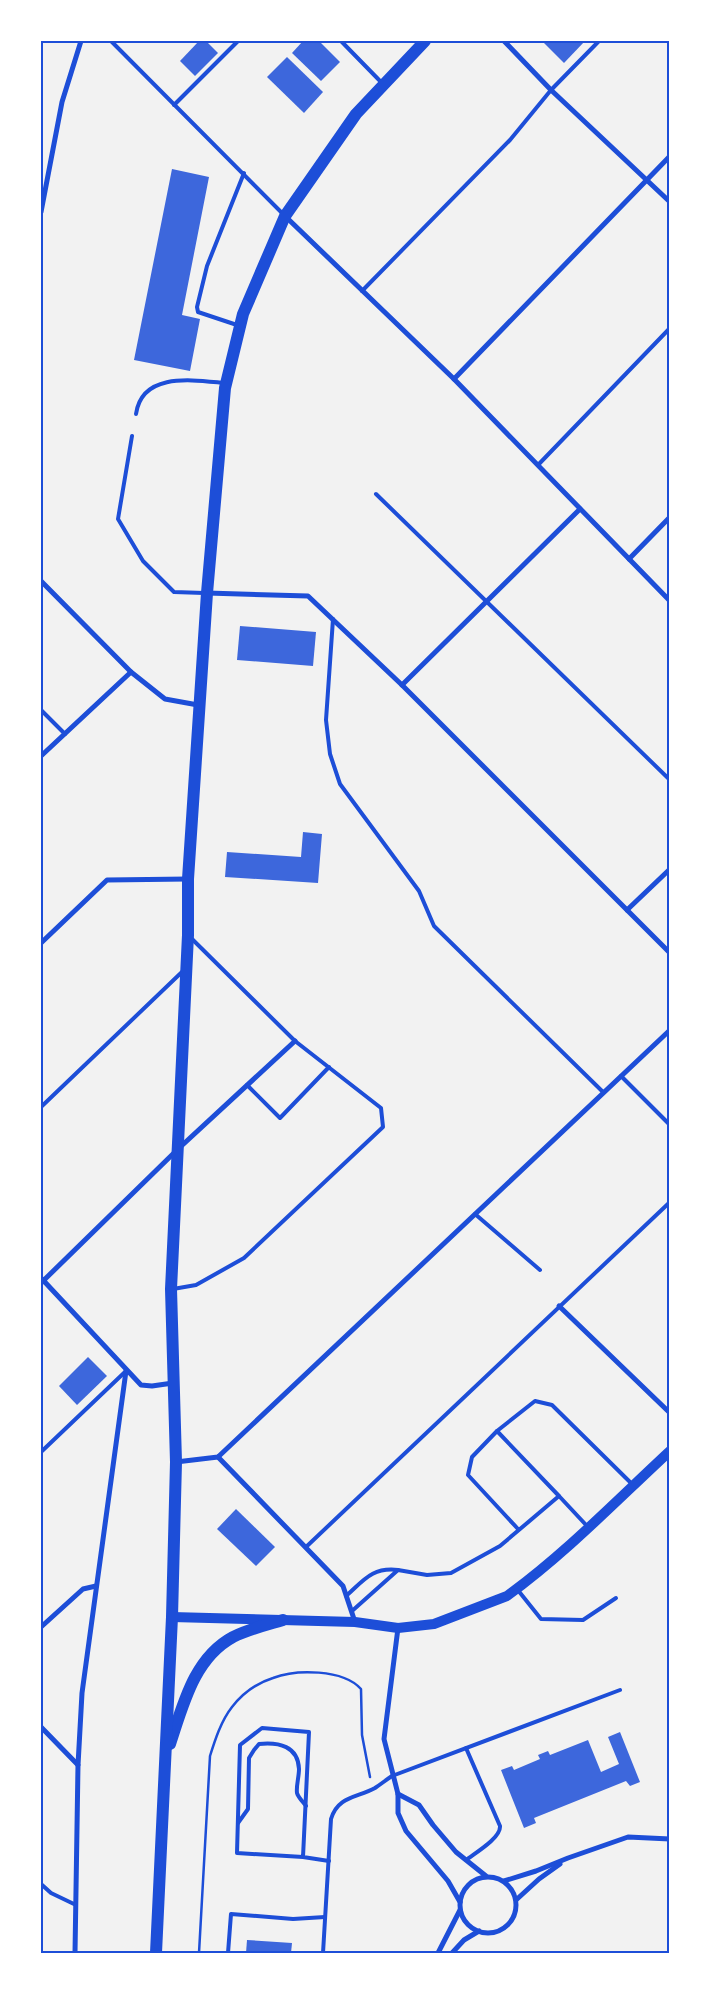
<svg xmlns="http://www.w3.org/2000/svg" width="711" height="1994" font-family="'Exo 2',sans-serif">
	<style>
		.building { fill: #3d67dc }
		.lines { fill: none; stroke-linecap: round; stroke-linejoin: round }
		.path { stroke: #1d4ed8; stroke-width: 2.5 }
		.service { stroke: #1d4ed8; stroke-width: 4 }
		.minor { stroke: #1d4ed8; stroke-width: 5 }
		.secondary { stroke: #1d4ed8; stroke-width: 10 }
		.primary { stroke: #1d4ed8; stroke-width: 12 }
		.neatline { fill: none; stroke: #1d4ed8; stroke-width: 2 }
	</style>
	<rect width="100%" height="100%" fill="#f2f2f2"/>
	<g class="building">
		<polygon points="199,41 206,41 218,53 195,76 180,61"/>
		<polygon points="303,41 319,41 340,62 321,81 292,53"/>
		<polygon points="542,41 585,41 564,63"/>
		<polygon points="287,57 323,92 304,113 267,77"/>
		<polygon points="172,169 209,177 182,315 200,319 190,371 134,360"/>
		<polygon points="240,626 316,632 313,666 237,660"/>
		<polygon points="303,832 322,834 318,883 225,877 227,852 301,857"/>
		<polygon points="88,1357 107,1376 77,1405 59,1386"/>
		<polygon points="236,1509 275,1547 256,1566 217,1529"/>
		<polygon points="620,1732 640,1782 630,1786 626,1781 534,1818 536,1823 524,1828 501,1770 512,1766 514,1770 540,1759 538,1755 548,1751 550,1755 588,1740 601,1772 619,1764 608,1737"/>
		<polygon points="247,1940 292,1943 291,1953 246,1953"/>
	</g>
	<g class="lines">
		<path class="path" d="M 199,1953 L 210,1756 C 215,1740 221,1721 232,1707 C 242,1694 257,1683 273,1678 C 296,1669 343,1669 361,1689 L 362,1735 L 370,1777"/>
		<g class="service">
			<polyline points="111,41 284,215"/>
			<polyline points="341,41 381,82"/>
			<polyline points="174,105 238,41"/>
			<polyline points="362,291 510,140 551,90 599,41"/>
			<polyline points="237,325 198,312 197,307 207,266 244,173"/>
			<path d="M 136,414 C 142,372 192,380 224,383"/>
			<polyline points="132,436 118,519 143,561 174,592 204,593"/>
			<polyline points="538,465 670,328"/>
			<polyline points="376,494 670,780"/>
			<polyline points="333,619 326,720 330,754 340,784 419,891 434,926 603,1092"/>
			<polyline points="41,710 65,734"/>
			<polyline points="621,1076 670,1125"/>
			<polyline points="247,1085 280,1118 329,1067"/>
			<polyline points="41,1107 183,971"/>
			<polyline points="475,1214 540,1270"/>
			<polyline points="173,1289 196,1285 244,1258 383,1127 381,1108 295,1041 191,938"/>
			<polyline points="497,1431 535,1401 552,1405 633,1485"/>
			<polyline points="41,1452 126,1371"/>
			<polyline points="559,1496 588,1527"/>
			<polyline points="306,1547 670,1202"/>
			<polyline points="398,1570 427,1575 451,1573 500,1546 559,1496 497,1431 472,1457 468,1475 518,1529"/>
			<polyline points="517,1589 541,1619 583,1620 616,1598"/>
			<path d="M 346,1596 C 364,1580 372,1567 398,1570 L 352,1611"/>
			<path d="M 466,1748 L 500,1826 C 501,1838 475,1853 466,1860"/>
			<path d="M 238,1823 L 248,1809 L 249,1758 L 254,1750 L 259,1744 C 279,1742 298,1746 299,1769 C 299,1777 296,1786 297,1793 C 298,1797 303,1802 306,1806"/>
			<polyline points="303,1857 309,1732 262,1728 240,1745 237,1853 303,1857 329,1861"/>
			<polyline points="41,1884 51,1893 76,1905"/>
			<polyline points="228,1953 231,1914 293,1919 325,1917"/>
			<path d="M 323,1953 L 331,1819 C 338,1796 357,1798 375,1788 C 381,1784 386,1780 392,1776 L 620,1690"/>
		</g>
		<g class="minor">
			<polyline points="504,41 551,90 670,202"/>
			<polyline points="41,212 62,102 81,41"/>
			<polyline points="285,216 454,379 670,601"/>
			<polyline points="454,379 670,156"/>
			<polyline points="629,559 670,517"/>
			<polyline points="41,581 131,672 165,699 198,705"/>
			<polyline points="207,593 308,596 402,685 670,953"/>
			<polyline points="402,685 580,509"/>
			<polyline points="41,756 131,672"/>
			<polyline points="627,910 670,869"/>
			<polyline points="41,943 107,880 188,879"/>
			<polyline points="42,1279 141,1385 152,1386 173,1383"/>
			<polyline points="41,1283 177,1150 295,1041"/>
			<polyline points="559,1306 670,1413"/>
			<polyline points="218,1457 343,1586 355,1622"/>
			<polyline points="176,1462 218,1457 670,1030"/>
			<polyline points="41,1627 83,1589 96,1586"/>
			<polyline points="398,1628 384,1739 398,1794 398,1813 406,1831 448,1881 460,1902"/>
			<polyline points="41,1727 78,1765"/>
			<polyline points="398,1794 419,1805 433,1825 456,1852 486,1876"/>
			<circle cx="488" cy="1905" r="28"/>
			<polyline points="504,1881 536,1871 568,1858 628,1837 670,1839"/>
			<polyline points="516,1900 539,1879 560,1864"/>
			<polyline points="75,1953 78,1765 82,1693 126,1371"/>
			<polyline points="438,1953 460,1910"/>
			<polyline points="452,1953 464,1940 479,1931"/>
		</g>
		<path class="secondary" d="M 172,1617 L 355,1622 L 398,1628 L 434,1624 L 507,1596 C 566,1553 617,1500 670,1451"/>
		<g class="primary">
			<path d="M 170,1744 C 183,1705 194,1658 233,1637 C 249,1629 266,1625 283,1620"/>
			<polyline points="156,1953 172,1617 176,1462 171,1289 188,935 188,879 207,593 225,388 243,314 285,216 356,114 425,41"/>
		</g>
	</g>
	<rect width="711" height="1994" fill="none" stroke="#ffffff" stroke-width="85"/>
	<rect x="42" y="42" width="626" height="1910" class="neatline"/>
</svg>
